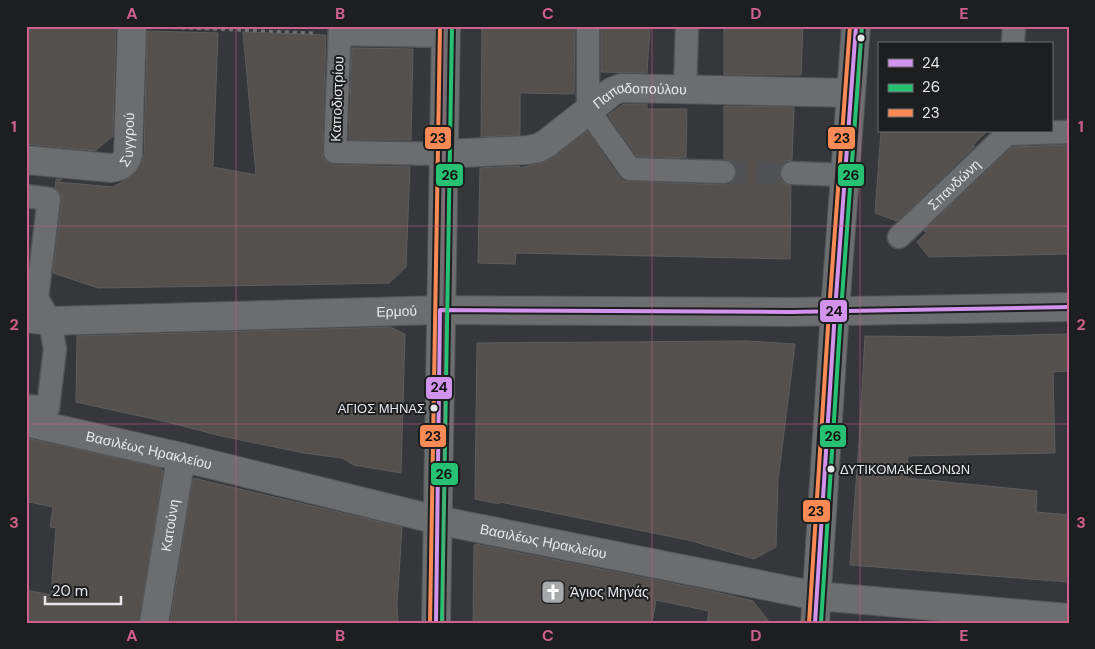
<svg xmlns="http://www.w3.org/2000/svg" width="1095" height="649" font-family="'DM Sans',sans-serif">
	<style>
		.building { fill: #54504d; stroke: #5d5d5e }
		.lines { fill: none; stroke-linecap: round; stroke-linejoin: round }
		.pedestrian-tunnel { stroke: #4f5154; stroke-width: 22; stroke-dasharray: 22 11; stroke-linecap: butt }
		.pedestrian-casing { stroke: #525456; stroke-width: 25 }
		.minor-casing { stroke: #525456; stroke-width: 30 }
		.secondary-casing { stroke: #525456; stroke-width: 30 }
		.path { stroke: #727375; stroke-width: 3; stroke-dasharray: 4 4; stroke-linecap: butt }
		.pedestrian { stroke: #6c6d6f; stroke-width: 22 }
		.minor { stroke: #6c6d6f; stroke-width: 28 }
		.secondary { stroke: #6c6d6f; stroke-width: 28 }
		.bus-1-casing { stroke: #1d1e20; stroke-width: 8 }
		.bus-2-casing { stroke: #1d1e20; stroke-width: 8 }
		.bus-3-casing { stroke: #1d1e20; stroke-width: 8 }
		.bus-1 { stroke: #d193ec; stroke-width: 4 }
		.bus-2 { stroke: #26c172; stroke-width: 4 }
		.bus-3 { stroke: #f98a56; stroke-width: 4 }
		.grid { fill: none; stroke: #ce608d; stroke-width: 1; stroke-opacity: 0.55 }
		.bus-dot { fill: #e5e7ea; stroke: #1d1e20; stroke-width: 2 }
		.labels { text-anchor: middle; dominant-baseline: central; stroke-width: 4; stroke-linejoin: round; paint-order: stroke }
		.bus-label { font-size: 13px; fill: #e5e7ea; stroke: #1d1e20; text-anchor: end }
		.street-label { font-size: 14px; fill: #e5e7ea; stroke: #1d1e20 }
		.poi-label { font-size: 14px; fill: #e5e7ea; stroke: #1d1e20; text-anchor: start }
		.line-badge { stroke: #1d1e20; stroke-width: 2 }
		.pale-badge-label { font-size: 14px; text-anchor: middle; font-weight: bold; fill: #111 }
		.neatline { fill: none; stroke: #ce608d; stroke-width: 2 }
		.grid-label { font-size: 16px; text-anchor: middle; font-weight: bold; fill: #ce608d }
	</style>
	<rect width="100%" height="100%" fill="#35373a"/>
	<g class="building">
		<polygon points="26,26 116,26 113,136 95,151 26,144"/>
		<polygon points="482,26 575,26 574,94 520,93 520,135 481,137"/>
		<polygon points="601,26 650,26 647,73 601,72"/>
		<polygon points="724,26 803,26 801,75 724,75"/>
		<polygon points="147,31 218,33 213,167 256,175 243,32 326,35 322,151 323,158 328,163 335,165 410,167 406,267 389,283 344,284 98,288 53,273 62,201 61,193 55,188 56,179 62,179 58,182 113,187 131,177 141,163 144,154"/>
		<polygon points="352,48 413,49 411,140 349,139"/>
		<polygon points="624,104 647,104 647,109 687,109 686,158 637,156 608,115"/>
		<polygon points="724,106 794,107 792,160 786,161 781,166 779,173 780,179 785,184 791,186 790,259 516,253 515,264 478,263 480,168 520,166 520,168 541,163 557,155 587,131 619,177 624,181 724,185 730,184 735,179 737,172 735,165 731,161 724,159"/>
		<polygon points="881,131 987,131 972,146 975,146 897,221 875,213"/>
		<polygon points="1069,145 1069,254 929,257 917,242 927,232 924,231 1012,147"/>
		<polygon points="390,327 405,334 401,473 354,465 342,458 304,453 221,436 167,422 76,402 77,336"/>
		<polygon points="1069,334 1069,371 1053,372 1055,453 908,456 907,478 1037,491 1036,512 1069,515 1069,582 850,565 859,442 865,336 950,337"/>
		<polygon points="746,341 795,344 778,480 776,547 754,559 688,540 500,502 499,504 475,499 477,343"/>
		<polygon points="26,438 161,468 161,470 163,471 139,623 26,623 26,590 51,595 56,528 50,527 53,507 29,502 30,497 26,496"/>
		<polygon points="193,478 402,527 397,605 398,623 170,623"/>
		<polygon points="476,544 716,592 753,601 770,623 707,623 709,611 656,600 652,623 473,623 474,545"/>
	</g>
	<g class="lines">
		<polyline class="pedestrian-tunnel" points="724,172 792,173"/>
		<g class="pedestrian-casing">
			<g id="pedestrian">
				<polyline points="340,26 335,152 444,154"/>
				<polyline points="588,26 588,110 630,169 724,172"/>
				<polyline points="340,34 445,36"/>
				<polyline points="1013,44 1014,26"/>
				<polyline points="685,89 687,26"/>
				<polyline points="1007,134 1069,132"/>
				<polyline points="792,173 845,175"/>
				<polyline points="26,196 49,199 37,298 50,321 55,349 48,408 26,406"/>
				<path id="s1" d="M 899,237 L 1007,134 L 1007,131"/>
			</g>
		</g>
		<g class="minor-casing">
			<g id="minor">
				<path id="s2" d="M 444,154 L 528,150 L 538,148 L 547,143 L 613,91 L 621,88 L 851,93"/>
				<path id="s3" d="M 26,160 L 111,168 C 121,167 126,163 128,154 L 132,26"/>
				<path id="s4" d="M 26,318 L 50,321 L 440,310"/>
				<path id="s5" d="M 26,422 L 181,457 L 437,520 L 817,596 L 1069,618"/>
				<path id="s6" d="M 154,623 L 181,457"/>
			</g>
		</g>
		<g class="secondary-casing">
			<g id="secondary">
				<polyline points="440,310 790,312 1069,307"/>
				<polyline points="436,623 446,26"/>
				<polyline points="815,623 835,311 856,26"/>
			</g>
		</g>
		<polyline class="path" points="157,27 316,33"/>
		<use href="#pedestrian" class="pedestrian"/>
		<use href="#minor" class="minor"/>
		<use href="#secondary" class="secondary"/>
		<g class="bus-1-casing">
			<g id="bus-1">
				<polyline points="436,623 440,310 790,312 1069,307"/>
				<polyline points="815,623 835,311 856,26"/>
			</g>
		</g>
		<g class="bus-2-casing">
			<g id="bus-2">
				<polyline points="442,623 452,26"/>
				<polyline points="821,623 841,311 862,26"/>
			</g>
		</g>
		<g class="bus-3-casing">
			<g id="bus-3">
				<polyline points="430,623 440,26"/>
				<polyline points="809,623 829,311 850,26"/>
			</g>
		</g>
		<use href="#bus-1" class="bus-1"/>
		<use href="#bus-2" class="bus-2"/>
		<use href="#bus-3" class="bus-3"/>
	</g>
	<path class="grid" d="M 236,26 L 236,623M 444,26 L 444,623M 652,26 L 652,623M 860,26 L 860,623M 26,226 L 1069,226M 26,424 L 1069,424"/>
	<defs>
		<g id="church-square" transform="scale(1.25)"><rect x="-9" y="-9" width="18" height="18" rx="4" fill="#a7a9ac" stroke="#1d1e20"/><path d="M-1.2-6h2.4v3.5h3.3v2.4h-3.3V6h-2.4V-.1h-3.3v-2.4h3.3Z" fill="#fff"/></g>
	</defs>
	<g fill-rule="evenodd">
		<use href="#church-square" x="553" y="592"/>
	</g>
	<g class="bus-dot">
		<circle cx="861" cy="38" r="4.5"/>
		<circle cx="434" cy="408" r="4.5"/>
		<circle cx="831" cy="469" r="4.5"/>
	</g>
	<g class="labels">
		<g class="bus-label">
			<text x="425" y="408">ΑΓΙΟΣ ΜΗΝΑΣ</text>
			<text x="840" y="469" text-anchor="start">ΔΥΤΙΚΟΜΑΚΕΔΟΝΩΝ</text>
		</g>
		<g class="street-label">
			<text transform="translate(337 99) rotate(-88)">Καποδιστρίου</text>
			<text stroke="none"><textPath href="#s2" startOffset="214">Παπαδοπούλου</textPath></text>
			<text stroke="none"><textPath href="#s3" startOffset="124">Συγγρού</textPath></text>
			<text stroke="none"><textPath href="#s1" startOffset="76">Σπανδώνη</textPath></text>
			<text stroke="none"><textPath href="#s4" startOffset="371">Ερμού</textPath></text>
			<text stroke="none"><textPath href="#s5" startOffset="126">Βασιλέως Ηρακλείου</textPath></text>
			<text stroke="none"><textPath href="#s6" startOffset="99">Κατούνη</textPath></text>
			<text stroke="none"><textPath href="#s5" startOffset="531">Βασιλέως Ηρακλείου</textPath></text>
		</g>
		<g class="poi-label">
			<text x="570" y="592">Άγιος Μηνάς</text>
		</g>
	</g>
	<g class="line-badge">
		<rect x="424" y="126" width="28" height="24" rx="5" fill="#f98a56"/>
		<rect x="827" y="126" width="29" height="24" rx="5" fill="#f98a56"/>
		<rect x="837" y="163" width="28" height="24" rx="5" fill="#26c172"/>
		<rect x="435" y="163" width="29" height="24" rx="5" fill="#26c172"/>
		<rect x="819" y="299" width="29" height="24" rx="5" fill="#d193ec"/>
		<rect x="425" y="376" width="28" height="24" rx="5" fill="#d193ec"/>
		<rect x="419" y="424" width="28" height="24" rx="5" fill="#f98a56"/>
		<rect x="819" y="424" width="28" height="24" rx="5" fill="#26c172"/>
		<rect x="430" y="462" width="29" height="24" rx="5" fill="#26c172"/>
		<rect x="802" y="499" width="29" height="24" rx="5" fill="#f98a56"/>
	</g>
	<g class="pale-badge-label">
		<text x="438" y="143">23</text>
		<text x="842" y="143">23</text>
		<text x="851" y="180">26</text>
		<text x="450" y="180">26</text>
		<text x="834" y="316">24</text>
		<text x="439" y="392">24</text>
		<text x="433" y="441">23</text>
		<text x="833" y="441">26</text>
		<text x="444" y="479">26</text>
		<text x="816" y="516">23</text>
	</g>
	<rect width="1095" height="649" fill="none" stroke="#1d1e20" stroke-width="55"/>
	<rect x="878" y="42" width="175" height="90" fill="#1d1e20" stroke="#6d6e71"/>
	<rect x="888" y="59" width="25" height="8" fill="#d193ec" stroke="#6d6e71"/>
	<text x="922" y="68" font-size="15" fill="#e5e7ea">24</text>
	<rect x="888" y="84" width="25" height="8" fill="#26c172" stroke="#6d6e71"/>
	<text x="922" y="92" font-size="15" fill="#e5e7ea">26</text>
	<rect x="888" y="109" width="25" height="8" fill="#f98a56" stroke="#6d6e71"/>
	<text x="922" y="118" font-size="15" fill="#e5e7ea">23</text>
	<path d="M45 596v8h76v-8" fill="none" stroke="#e5e7ea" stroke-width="2.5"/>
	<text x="52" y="596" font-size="15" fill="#e5e7ea" stroke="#1d1e20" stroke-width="4" paint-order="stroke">20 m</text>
	<rect x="28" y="28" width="1040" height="594" class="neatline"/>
	<g class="grid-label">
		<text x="132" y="19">A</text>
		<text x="340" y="19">B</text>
		<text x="548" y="19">C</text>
		<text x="756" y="19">D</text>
		<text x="964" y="19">E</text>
		<text x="14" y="132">1</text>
		<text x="1081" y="132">1</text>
		<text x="14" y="330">2</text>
		<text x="1081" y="330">2</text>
		<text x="14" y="528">3</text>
		<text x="1081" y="528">3</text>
		<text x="132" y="641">A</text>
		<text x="340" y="641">B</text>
		<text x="548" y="641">C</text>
		<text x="756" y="641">D</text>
		<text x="964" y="641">E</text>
	</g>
</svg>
